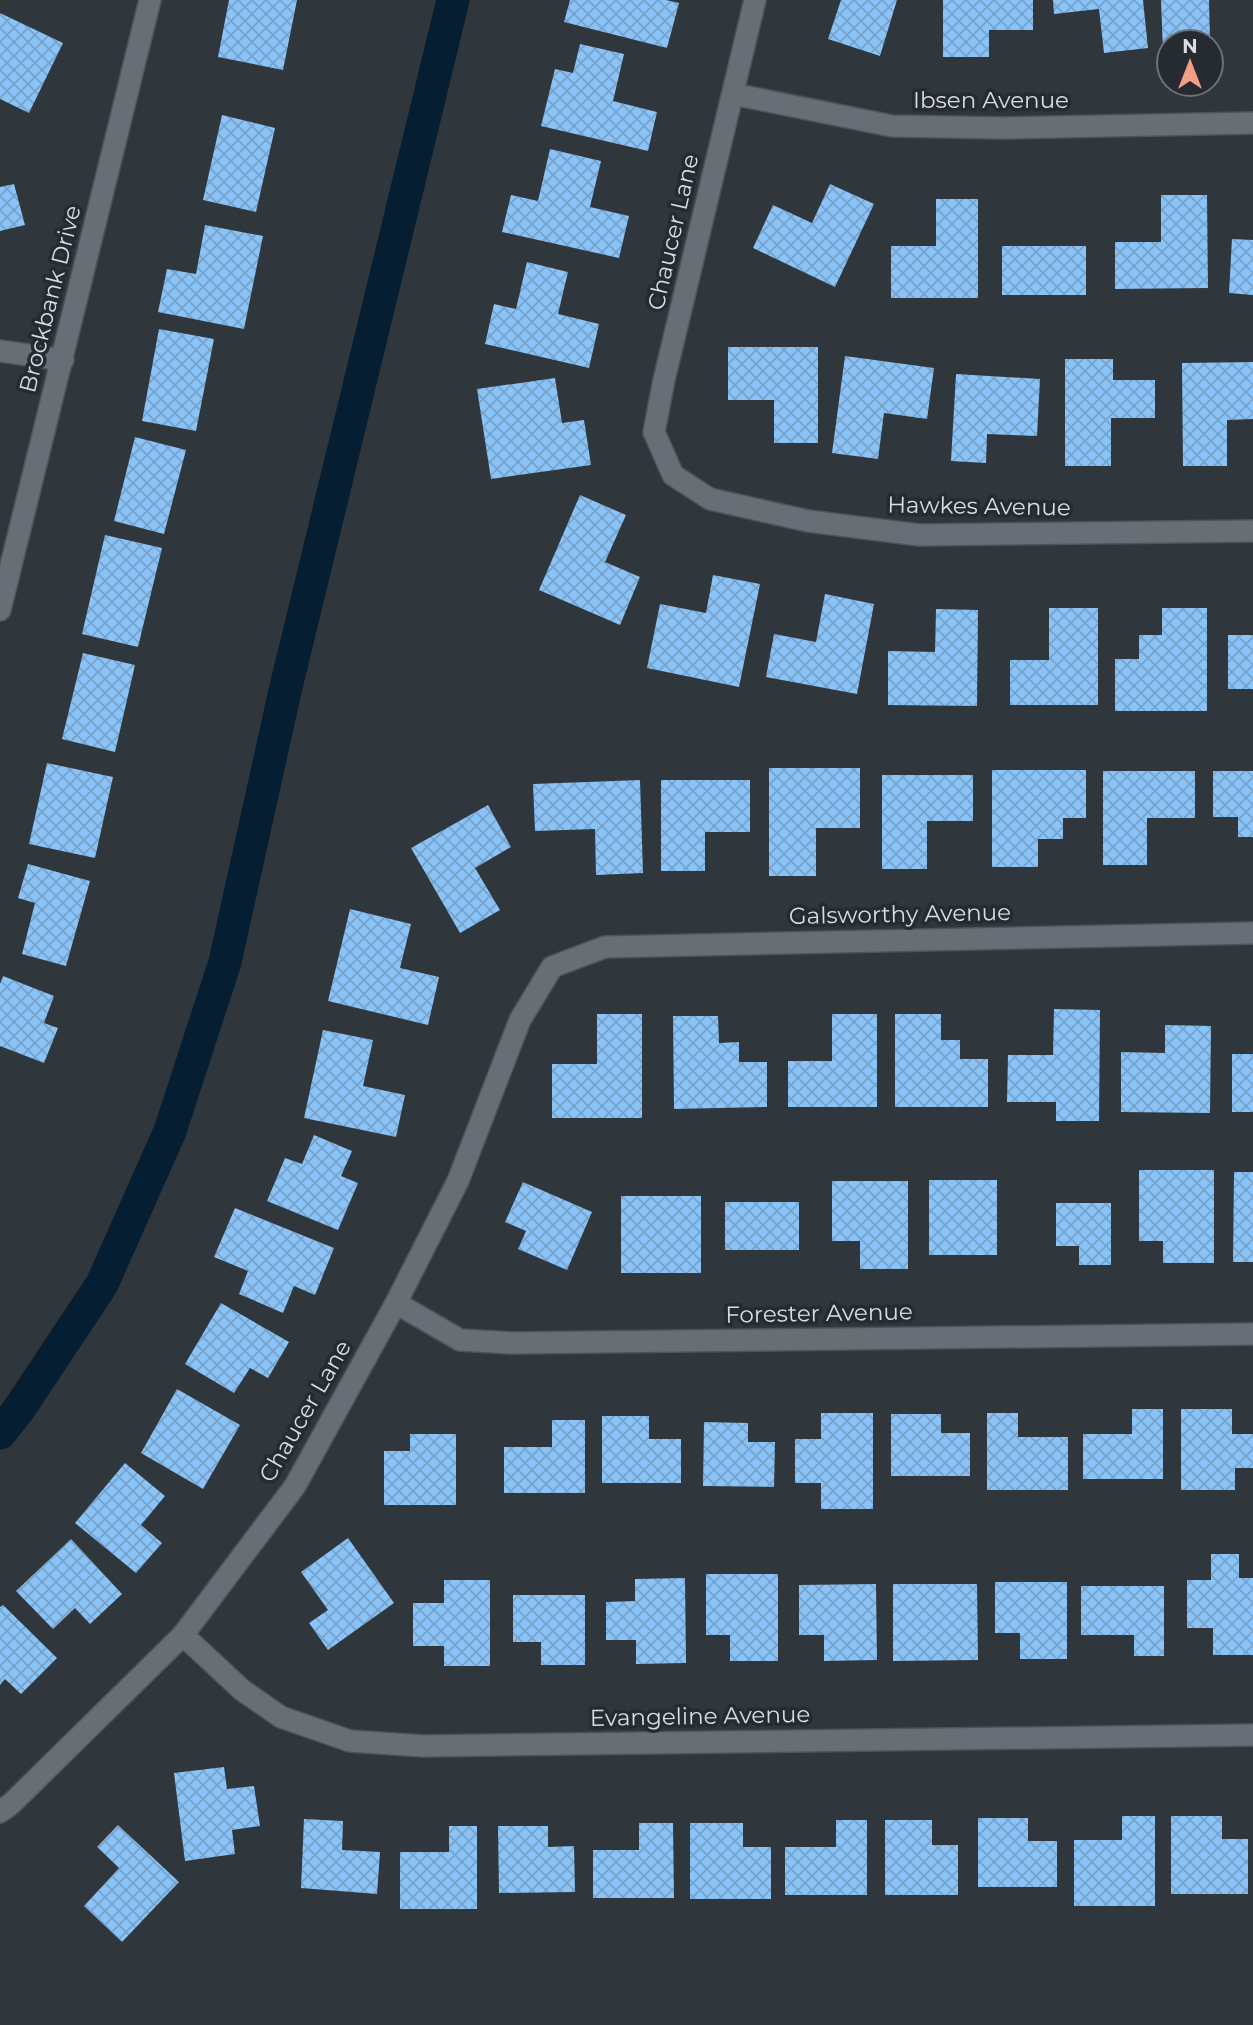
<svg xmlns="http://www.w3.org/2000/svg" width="1253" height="2025" font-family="Montserrat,sans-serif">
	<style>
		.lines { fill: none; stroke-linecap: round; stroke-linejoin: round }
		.canal { stroke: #061e31; stroke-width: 33 }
		.building { fill: url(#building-cross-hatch) }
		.street-casing { stroke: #4d5358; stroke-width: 24 }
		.street { stroke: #676e75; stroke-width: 21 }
		.labels { text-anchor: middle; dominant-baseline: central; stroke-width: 7; stroke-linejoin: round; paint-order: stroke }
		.street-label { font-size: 23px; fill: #d8dde1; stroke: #252b31 }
	</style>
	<defs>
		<pattern id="building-cross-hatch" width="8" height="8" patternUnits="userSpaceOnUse" patternTransform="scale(1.75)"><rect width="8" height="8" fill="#89c3f7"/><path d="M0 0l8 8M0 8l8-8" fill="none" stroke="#77a3ca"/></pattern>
	</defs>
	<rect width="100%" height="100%" fill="#2f363c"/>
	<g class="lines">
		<polyline class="canal" points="0,1433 19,1409 102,1284 170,1131 225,962 285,691 453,0"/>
	</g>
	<g class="building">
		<polygon points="229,0 297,0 283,70 218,57"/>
		<polygon points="570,0 666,0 679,3 667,48 564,22"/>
		<polygon points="841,0 897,0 880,56 828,39"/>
		<polygon points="943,0 1033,0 1033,30 989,30 989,57 943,57"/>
		<polygon points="1053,0 1143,0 1148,48 1104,53 1099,9 1054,14"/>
		<polygon points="1161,0 1209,0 1210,42 1169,42 1169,50 1163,51"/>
		<polygon points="0,13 63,43 29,113 0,99"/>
		<polygon points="580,44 624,54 613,101 657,112 648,151 541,126 555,69 573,73"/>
		<polygon points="222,115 275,128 256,212 203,200"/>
		<polygon points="550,149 601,161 590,207 629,216 619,258 502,232 511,195 538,201"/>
		<polygon points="14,184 25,225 0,231 0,187"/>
		<polygon points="830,184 874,204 835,287 753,248 773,205 812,223"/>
		<polygon points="1161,195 1207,195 1208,288 1115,289 1115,242 1161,242"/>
		<polygon points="936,199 978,199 978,298 891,298 891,246 936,246"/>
		<polygon points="205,225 263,236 244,329 158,312 167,269 196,274"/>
		<polygon points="1232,239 1253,240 1253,295 1229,293"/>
		<rect x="1002" y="246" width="84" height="49"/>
		<polygon points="527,262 568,272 558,314 599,324 589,368 485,344 494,304 516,309"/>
		<polygon points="159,329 214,339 196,431 142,421"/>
		<polygon points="728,347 818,347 818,443 774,443 774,400 728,400"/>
		<polygon points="845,356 934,368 927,419 884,413 878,459 832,453"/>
		<polygon points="1065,359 1113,359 1113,380 1155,380 1155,418 1111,418 1111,466 1065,466"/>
		<polygon points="1253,362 1253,419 1227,420 1227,466 1183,466 1182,363"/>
		<polygon points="956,374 1040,379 1037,436 987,434 986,463 951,461"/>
		<polygon points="555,378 562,423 584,420 591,465 491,479 477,389"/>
		<polygon points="135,437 186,450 164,534 114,521"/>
		<polygon points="580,495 626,515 605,562 640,577 620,625 539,590"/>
		<polygon points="105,535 162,548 138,647 82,634"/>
		<polygon points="713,575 760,584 739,687 647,668 660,604 706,613"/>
		<polygon points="825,594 874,604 857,694 766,677 774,634 816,642"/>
		<polygon points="1049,608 1098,608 1098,705 1010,705 1010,660 1049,660"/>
		<polygon points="1162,608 1207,608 1207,711 1115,711 1115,659 1139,659 1139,635 1162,635"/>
		<polygon points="936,609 978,610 977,706 888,705 888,651 935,652"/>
		<rect x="1228" y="635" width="25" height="54"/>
		<polygon points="83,653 135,665 115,752 62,739"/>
		<polygon points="47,763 113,777 95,858 29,844"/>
		<polygon points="769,768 860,768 860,828 816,828 816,876 769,876"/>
		<polygon points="992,770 1086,770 1086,818 1063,818 1063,839 1038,839 1038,867 992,867"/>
		<polygon points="1103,771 1195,771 1195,818 1147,818 1147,865 1103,865"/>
		<polygon points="1213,771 1253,771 1253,837 1238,837 1238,817 1213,817"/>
		<polygon points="882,775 973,775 973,821 927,821 927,869 882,869"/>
		<polygon points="640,780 643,873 596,875 595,829 535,831 533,784"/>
		<polygon points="661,780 750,780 750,832 705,832 705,871 661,871"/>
		<polygon points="488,805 511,847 475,868 500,910 460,933 411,848"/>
		<polygon points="28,864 90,881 66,966 22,954 35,903 18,898"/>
		<polygon points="350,909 411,924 400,968 439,977 428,1025 328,1001"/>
		<polygon points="3,976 54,996 44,1023 58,1028 44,1063 0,1046 0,984"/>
		<polygon points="1054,1009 1100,1010 1099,1121 1056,1121 1056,1102 1007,1102 1008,1055 1053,1055"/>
		<polygon points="597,1014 642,1014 642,1118 552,1118 552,1064 597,1064"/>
		<polygon points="832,1014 877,1014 877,1107 788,1107 788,1061 832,1061"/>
		<polygon points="895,1014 941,1014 941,1040 960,1040 960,1059 988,1059 988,1107 895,1107"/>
		<polygon points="673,1016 718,1016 719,1043 739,1042 739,1062 767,1062 767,1107 674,1109"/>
		<polygon points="1165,1025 1211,1026 1210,1113 1121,1112 1121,1052 1165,1053"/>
		<polygon points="323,1030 373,1040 363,1086 405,1095 396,1137 304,1118"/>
		<rect x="1232" y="1054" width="21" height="58"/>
		<polygon points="314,1135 352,1151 341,1176 358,1183 338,1230 267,1201 285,1158 302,1164"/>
		<polygon points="1139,1170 1214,1170 1214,1263 1163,1263 1163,1241 1139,1241"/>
		<polygon points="1234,1172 1253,1172 1253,1262 1233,1262"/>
		<rect x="929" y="1180" width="68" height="75"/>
		<polygon points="832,1181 908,1181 908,1269 860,1269 860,1241 832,1241"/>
		<polygon points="523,1182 592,1212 567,1270 518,1249 526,1231 505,1222"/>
		<rect x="621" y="1196" width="80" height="77"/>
		<rect x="725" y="1202" width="74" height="48"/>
		<polygon points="1056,1203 1111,1203 1111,1265 1079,1265 1079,1246 1056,1246"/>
		<polygon points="235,1208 334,1248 315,1295 294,1286 283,1313 239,1294 248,1271 214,1257"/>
		<polygon points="221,1303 289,1342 268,1378 250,1368 234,1393 185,1364"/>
		<polygon points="177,1389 240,1425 203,1489 141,1453"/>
		<polygon points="1132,1409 1163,1409 1163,1479 1083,1479 1083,1434 1132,1434"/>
		<polygon points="1181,1409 1232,1409 1232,1434 1253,1434 1253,1468 1235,1468 1235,1490 1181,1490"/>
		<polygon points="821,1413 873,1413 873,1509 821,1509 821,1483 795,1483 795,1439 821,1439"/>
		<polygon points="987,1413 1018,1413 1018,1437 1068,1437 1068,1490 987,1490"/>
		<polygon points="891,1414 941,1414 941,1433 970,1433 970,1476 891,1476"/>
		<polygon points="602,1416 649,1416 649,1439 681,1439 681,1483 602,1483"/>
		<polygon points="552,1420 585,1420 585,1493 504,1493 504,1447 552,1447"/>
		<polygon points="704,1422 748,1423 748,1442 775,1442 774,1487 703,1486"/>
		<polygon points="410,1434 456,1434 456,1505 384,1505 384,1451 410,1451"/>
		<polygon points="125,1463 165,1496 141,1525 162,1543 136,1573 75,1523"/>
		<polygon points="348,1538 394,1603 328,1650 309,1623 328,1610 301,1572"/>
		<polygon points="71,1539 122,1594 90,1624 75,1608 53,1629 16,1591"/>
		<polygon points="1211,1554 1239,1554 1239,1578 1253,1578 1253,1655 1213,1655 1213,1628 1187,1628 1187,1580 1211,1580"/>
		<polygon points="706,1574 778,1574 778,1661 730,1661 730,1635 706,1635"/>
		<polygon points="685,1578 686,1663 636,1664 636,1640 606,1640 606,1602 635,1601 635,1579"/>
		<polygon points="444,1580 490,1580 490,1666 444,1666 444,1646 413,1646 413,1603 444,1603"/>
		<polygon points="995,1582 1067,1582 1067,1659 1020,1659 1020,1633 995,1633"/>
		<polygon points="876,1584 877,1660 824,1661 824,1635 799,1635 799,1585"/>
		<polygon points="893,1584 977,1584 978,1660 893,1661"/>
		<polygon points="1081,1586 1164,1586 1164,1656 1134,1656 1134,1635 1081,1635"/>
		<polygon points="513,1595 585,1595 585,1665 541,1665 541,1642 513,1642"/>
		<polygon points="3,1605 57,1658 21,1694 5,1679 0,1685 0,1607"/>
		<polygon points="224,1767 227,1789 254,1786 260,1826 232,1830 235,1854 185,1861 174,1773"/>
		<polygon points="1122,1816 1155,1816 1155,1906 1074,1906 1074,1840 1122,1840"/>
		<polygon points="1171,1816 1222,1816 1222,1839 1248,1839 1248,1894 1171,1894"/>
		<polygon points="978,1818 1028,1818 1028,1841 1057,1841 1057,1887 978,1887"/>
		<polygon points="304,1819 343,1821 342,1850 380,1852 377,1894 301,1888"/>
		<polygon points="836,1820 867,1820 867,1895 785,1895 785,1847 836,1847"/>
		<polygon points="885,1820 932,1820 932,1845 958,1845 958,1895 885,1895"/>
		<polygon points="639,1823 673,1823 674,1898 593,1898 593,1850 639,1850"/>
		<polygon points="690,1823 743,1823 743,1847 771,1847 771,1899 690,1899"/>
		<polygon points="118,1825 179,1882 122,1942 84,1906 119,1868 97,1847"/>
		<polygon points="449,1826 477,1826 477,1909 400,1909 400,1852 449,1852"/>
		<polygon points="498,1826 548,1826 548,1847 574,1846 575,1892 499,1893"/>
	</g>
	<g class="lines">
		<g class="street-casing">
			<g id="street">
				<polyline points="755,0 664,380 654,432 673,475 710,499 808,521 919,535 1253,531"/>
				<polyline points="733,94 892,126 1003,128 1253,123"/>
				<polyline points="0,351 63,360"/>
				<polyline points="0,610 150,0"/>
				<polyline points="396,1303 460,1340 512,1343 1253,1334"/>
				<polyline points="183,1635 242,1690 281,1717 350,1741 423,1746 1253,1735"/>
				<polyline points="0,1812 11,1804 183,1635 295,1486 396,1303 458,1181 520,1020 552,967 605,947 1253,933"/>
			</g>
		</g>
		<use href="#street" class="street"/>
	</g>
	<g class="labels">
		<g class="street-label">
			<text x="991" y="100">Ibsen Avenue</text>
			<text transform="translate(673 232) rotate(-77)">Chaucer Lane</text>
			<text transform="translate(50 299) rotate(-76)">Brockbank Drive</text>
			<text transform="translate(979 506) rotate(1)">Hawkes Avenue</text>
			<text transform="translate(900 914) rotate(-1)">Galsworthy Avenue</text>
			<text transform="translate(819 1313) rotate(-1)">Forester Avenue</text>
			<text transform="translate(305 1411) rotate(-60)">Chaucer Lane</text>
			<text transform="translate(700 1716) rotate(-1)">Evangeline Avenue</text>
		</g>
	</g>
	<g transform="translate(1190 63)"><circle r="33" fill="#252b31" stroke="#6d7277" stroke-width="2"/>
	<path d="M0-5L12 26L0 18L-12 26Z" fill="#f49e87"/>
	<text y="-10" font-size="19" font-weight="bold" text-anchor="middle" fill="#d8dde1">N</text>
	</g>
</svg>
